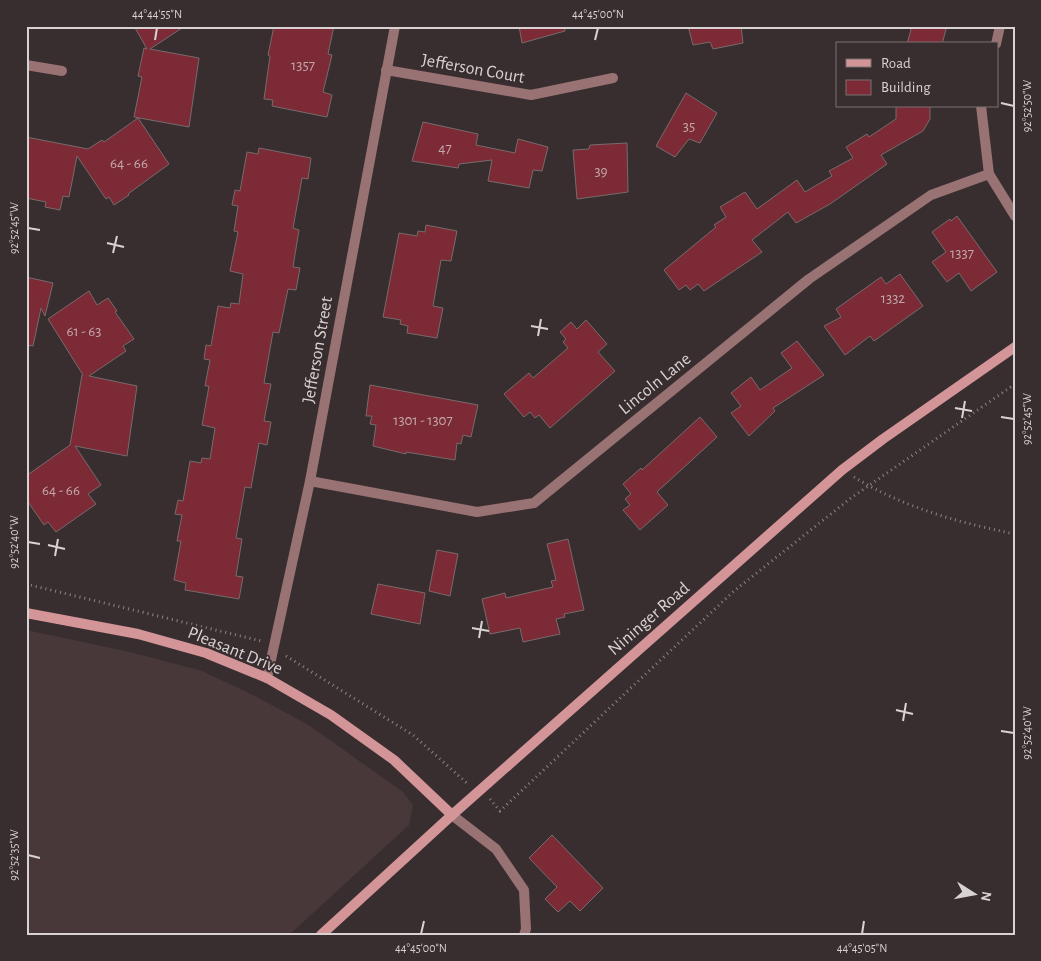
<svg xmlns="http://www.w3.org/2000/svg" width="1041" height="961" font-family="'Alegreya Sans',sans-serif">
	<style>
		.built { fill: #493839 }
		.building { fill: #7b2a36; stroke: #776b6b }
		.lines { fill: none; stroke-linecap: round; stroke-linejoin: round }
		.path { stroke: #8d8585; stroke-width: 3; stroke-dasharray: 1 4; stroke-linecap: butt }
		.lane { stroke: #997274; stroke-width: 10 }
		.street { stroke: #997274; stroke-width: 10 }
		.secondary { stroke: #d49599; stroke-width: 10 }
		.ticks { fill: none; stroke: #d9d2d2; stroke-width: 2 }
		.labels { text-anchor: middle; dominant-baseline: central; stroke-width: 4; stroke-linejoin: round; paint-order: stroke }
		.number-label { font-size: 15px; fill: #c2a8ab }
		.street-label { font-size: 18px; fill: #d9d2d2; stroke: #392e2f }
		.neatline { fill: none; stroke: #d9d2d2; stroke-width: 2 }
		.ticks-label { font-size: 12px; text-anchor: middle; fill: #d9d2d2 }
	</style>
	<rect width="100%" height="100%" fill="#392e2f"/>
	<polygon class="built" points="26,630 130,652 202,671 255,696 310,726 403,792 413,805 409,825 289,935 26,935"/>
	<g class="building">
		<polygon points="134,26 185,26 150,49 199,58 189,127 134,117 142,77 138,76 144,48 147,49"/>
		<polygon points="274,26 334,26 328,54 332,55 323,92 332,95 327,117 272,106 273,100 264,99 270,56 268,55"/>
		<polygon points="519,26 564,26 565,31 522,43"/>
		<polygon points="688,26 741,26 743,43 713,49 710,42 693,45"/>
		<polygon points="912,26 947,26 942,44 907,44"/>
		<polygon points="686,93 717,113 700,143 689,139 675,157 656,146"/>
		<polygon points="896,106 930,106 930,119 923,131 881,155 887,164 830,204 796,223 788,212 752,240 762,252 704,291 698,284 690,290 686,285 679,290 664,270 716,227 714,225 726,217 720,207 745,192 757,209 797,180 805,192 832,176 829,171 853,158 846,147 867,134 869,137 896,119"/>
		<polygon points="138,118 169,164 128,194 129,195 114,205 109,197 106,199 77,156 69,197 63,196 60,210 45,207 46,202 26,198 26,137 88,149 102,140 104,142"/>
		<polygon points="423,122 478,134 476,145 515,153 518,139 548,147 542,171 533,170 529,188 488,181 492,160 459,164 458,168 412,161"/>
		<polygon points="627,143 628,192 577,199 573,150 589,149 590,145"/>
		<polygon points="259,148 311,158 308,179 302,178 293,228 299,230 293,267 300,268 296,290 288,289 279,333 273,332 264,383 271,384 264,421 271,422 267,445 259,443 251,488 245,487 236,538 242,539 236,576 243,577 239,599 185,590 186,583 174,580 181,541 177,541 182,515 175,514 178,500 183,501 190,461 201,463 202,458 210,459 215,428 202,425 209,386 205,386 210,360 204,359 206,345 211,346 218,306 230,308 231,303 239,304 243,274 230,271 238,232 234,231 238,206 232,205 235,190 240,191 247,152 258,154"/>
		<polygon points="957,216 997,272 971,291 959,273 947,282 932,262 946,252 932,232 950,219 951,221"/>
		<polygon points="426,225 457,231 451,261 441,260 433,306 443,308 437,338 407,333 408,326 400,324 401,320 383,317 399,233 417,236 418,231 425,232"/>
		<polygon points="900,274 923,306 874,341 870,336 845,355 824,326 841,317 836,309 881,277 886,284"/>
		<polygon points="26,277 53,283 45,316 41,308 33,346 26,345"/>
		<polygon points="89,291 97,305 108,298 117,311 115,312 134,339 123,346 126,351 89,376 137,386 127,456 75,446 101,485 88,494 96,504 56,532 48,522 44,525 26,499 26,476 70,445 77,404 82,375 83,375 48,319"/>
		<polygon points="586,320 607,344 598,352 615,371 550,428 539,415 535,418 530,412 524,417 504,394 529,373 533,378 568,348 563,342 566,339 560,332 571,322 577,329"/>
		<polygon points="797,341 824,375 773,408 775,411 749,436 731,413 741,406 731,393 751,377 760,390 792,368 781,353"/>
		<polygon points="370,385 478,405 471,437 463,435 461,444 457,443 455,460 406,452 406,454 373,446 376,425 370,424 372,416 366,416"/>
		<polygon points="700,417 717,437 657,492 668,505 640,530 623,510 630,505 625,499 631,494 623,484 641,468 642,470"/>
		<polygon points="568,539 584,610 564,614 565,617 556,619 560,634 523,642 520,628 490,634 482,599 505,593 506,598 553,587 551,581 556,580 547,544"/>
		<polygon points="437,550 458,554 450,596 429,591"/>
		<polygon points="378,584 425,593 420,624 371,614"/>
		<polygon points="552,835 603,888 580,911 570,901 558,912 545,899 557,887 529,858"/>
	</g>
	<g class="lines">
		<g class="path">
			<path d="M 854,477 C 902,507 960,523 1015,534"/>
			<polyline points="26,584 261,641"/>
			<polyline points="286,656 413,735 468,784"/>
			<polyline points="490,799 500,811 734,591 851,498 1015,384"/>
		</g>
		<polyline class="lane" points="452,815 496,849 524,890 526,929 524,935"/>
		<g class="street">
			<polyline points="996,44 1000,26"/>
			<polyline points="26,65 62,71"/>
			<polyline points="386,70 531,95 613,78"/>
			<polyline points="981,106 989,174 1015,216"/>
			<polyline points="310,481 477,512 534,503 809,279 931,195 989,174"/>
			<polyline points="267,678 310,481 395,26"/>
		</g>
		<g class="secondary">
			<polyline points="26,613 138,634 206,653 267,678 331,715 394,760 452,815"/>
			<polyline points="321,935 452,815 842,470 883,439 1015,347"/>
		</g>
	</g>
	<path class="ticks" d="M 155,40 L 157,28M 595,40 L 598,28M 1001,103 L 1014,106M 28,228 L 40,230M 107,243 L 124,247M 113,253 L 117,236M 531,326 L 548,329M 538,336 L 541,319M 955,408 L 972,411M 1001,417 L 1014,419M 962,418 L 965,401M 28,542 L 40,544M 48,545 L 65,549M 55,556 L 58,539M 472,628 L 489,631M 479,638 L 482,621M 896,710 L 913,714M 903,721 L 906,703M 1001,731 L 1014,733M 28,855 L 40,858M 421,934 L 424,921M 862,934 L 864,921"/>
	<g class="labels">
		<g class="number-label">
			<text x="303" y="65">1357</text>
			<text x="689" y="126">35</text>
			<text x="445" y="148">47</text>
			<text x="129" y="163">64 - 66</text>
			<text x="601" y="171">39</text>
			<text x="962" y="253">1337</text>
			<text x="893" y="298">1332</text>
			<text x="84" y="331">61 - 63</text>
			<text x="423" y="420">1301 - 1307</text>
			<text x="61" y="490">64 - 66</text>
		</g>
		<g class="street-label">
			<text transform="translate(473 69) rotate(10)">Jefferson Court</text>
			<text transform="translate(318 350) rotate(-80)">Jefferson Street</text>
			<text transform="translate(655 384) rotate(-39)">Lincoln Lane</text>
			<text transform="translate(649 619) rotate(-41)">Nininger Road</text>
			<text transform="translate(235 651) rotate(22)">Pleasant Drive</text>
		</g>
	</g>
	<rect width="1041" height="961" fill="none" stroke="#392e2f" stroke-width="55"/>
	<rect x="836" y="42" width="162" height="65" fill="#392e2f" stroke="#797070"/>
	<rect x="846" y="59" width="25" height="8" fill="#d49599" stroke="#797070"/>
	<text x="881" y="68" font-size="15" fill="#d9d2d2">Road</text>
	<rect x="846" y="80" width="25" height="15" fill="#7b2a36" stroke="#797070"/>
	<text x="881" y="92" font-size="15" fill="#d9d2d2">Building</text>
	<g transform="translate(974 894) rotate(101)" stroke="#392e2f" stroke-width="4" paint-order="stroke">
	<path d="M0-4L9 19L0 12L-9 19Z" fill="#d9d2d2"/>
	<text y="-8" font-size="14" font-weight="bold" text-anchor="middle" fill="#d9d2d2">N</text>
	</g>
	<rect x="28" y="28" width="986" height="906" class="neatline"/>
	<g class="ticks-label">
		<text x="157" y="18">44°44'55"N</text>
		<text x="598" y="18">44°45'00"N</text>
		<text transform="translate(1027 106) rotate(-90)" y="4">92°52'50"W</text>
		<text transform="translate(14 228) rotate(-90)" y="4">92°52'45"W</text>
		<text transform="translate(1027 419) rotate(-90)" y="4">92°52'45"W</text>
		<text transform="translate(14 542) rotate(-90)" y="4">92°52'40"W</text>
		<text transform="translate(1027 733) rotate(-90)" y="4">92°52'40"W</text>
		<text transform="translate(14 855) rotate(-90)" y="4">92°52'35"W</text>
		<text x="421" y="952">44°45'00"N</text>
		<text x="862" y="952">44°45'05"N</text>
	</g>
</svg>
